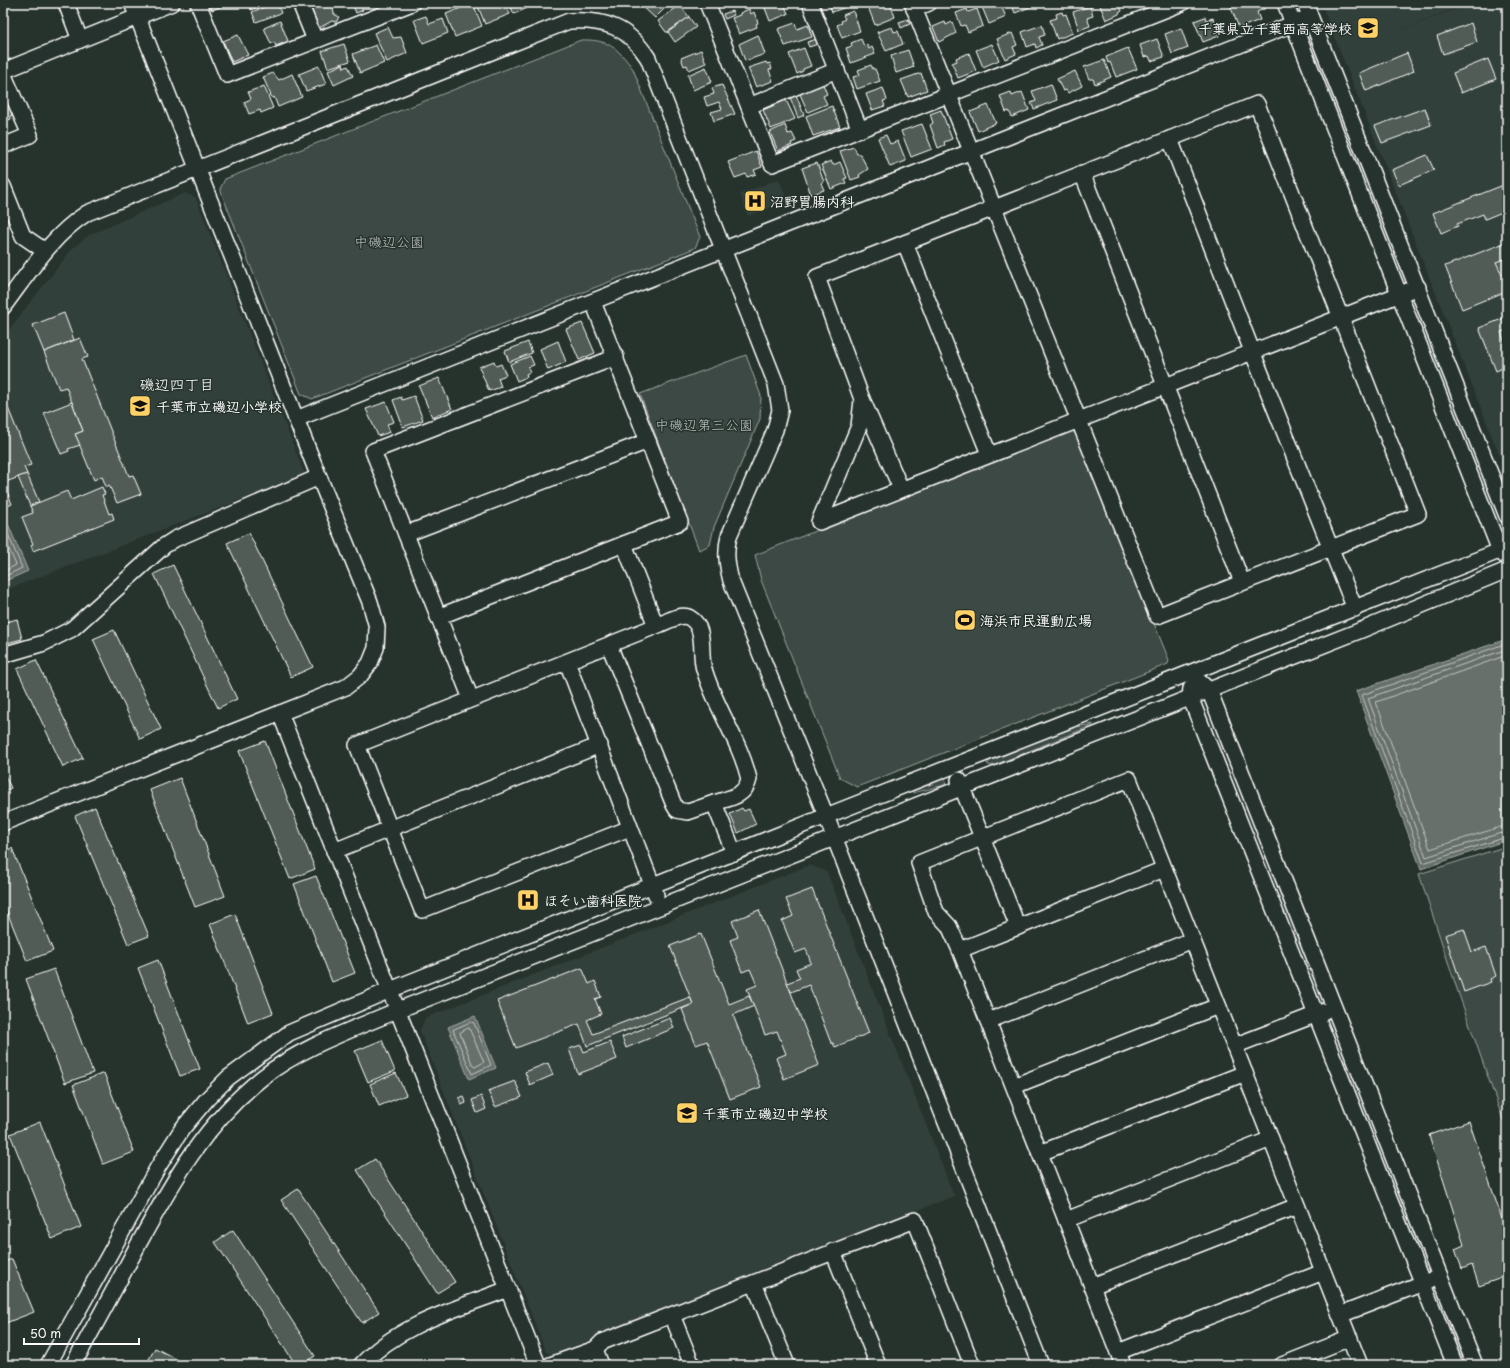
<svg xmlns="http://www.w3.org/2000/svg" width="1510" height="1368" font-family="'Playpen Sans','Klee One',sans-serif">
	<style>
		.built { fill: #333f3a }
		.green { fill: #3e4944; stroke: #9ea4a2 }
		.water { fill: #67706c; stroke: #a4a9a7 }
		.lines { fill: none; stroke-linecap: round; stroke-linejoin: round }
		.shore { stroke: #c2c6c4; stroke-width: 1 }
		.building { fill: #515c57; stroke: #fff }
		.minor-casing { stroke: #fff; stroke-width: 18 }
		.minor { stroke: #26332d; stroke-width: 15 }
		.labels { text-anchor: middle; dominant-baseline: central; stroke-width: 3; stroke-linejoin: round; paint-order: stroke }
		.poi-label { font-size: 14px; font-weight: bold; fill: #fff; stroke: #26332d; text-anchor: start }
		.park-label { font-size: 14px; fill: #bbbfbe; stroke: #26332d }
		.neighbourhood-label { font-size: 15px; fill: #fff; stroke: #26332d }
	</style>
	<rect width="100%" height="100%" fill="#26332d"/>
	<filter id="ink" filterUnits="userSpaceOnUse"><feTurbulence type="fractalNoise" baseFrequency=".025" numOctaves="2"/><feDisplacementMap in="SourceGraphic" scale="8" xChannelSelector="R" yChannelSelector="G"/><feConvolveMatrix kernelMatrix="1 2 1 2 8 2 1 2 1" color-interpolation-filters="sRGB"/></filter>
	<g filter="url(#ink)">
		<g class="built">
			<polygon points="1321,3 1469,3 1386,36 1472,3 1507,3 1507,474"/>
			<polygon points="779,179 788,201 748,216 740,194"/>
			<polygon points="185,193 196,198 305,475 3,591 3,337 72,249 89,235"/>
			<polygon points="810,865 827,872 954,1196 552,1355 546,1352 420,1031 425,1018"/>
		</g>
		<g class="green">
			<path d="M 581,40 C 608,39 618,48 633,69 L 700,237 L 695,248 L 312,399 L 301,394 L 220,189 L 225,179 Z"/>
			<polygon points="746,355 761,396 760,419 714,527 710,545 699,550 640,394"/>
			<polygon points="1069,430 1076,433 1169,660 1168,664 857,787 840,778 761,580 755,555"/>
			<polygon points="1093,724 1093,725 992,766 987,764 990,760 1076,727"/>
			<polygon points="943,779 946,781 945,785 913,793 913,791"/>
			<polygon points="1507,846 1507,1131 1457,989 1419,874"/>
		</g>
		<g class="water">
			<polygon points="5,517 28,571 3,582 3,518"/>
			<polygon points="1507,639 1507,840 1421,869 1356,691"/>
			<polygon points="475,1016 496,1068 469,1079 448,1027"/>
		</g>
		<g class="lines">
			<g class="shore">
				<polyline points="3,522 22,568 3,577"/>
				<polyline points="3,535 16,565 3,572"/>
				<polyline points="1507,643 1362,695 1423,863 1507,837"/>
				<polyline points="1507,649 1368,698 1426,857 1507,831"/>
				<polyline points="1507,655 1376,702 1430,849 1507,825"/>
				<polygon points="471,1022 474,1023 491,1065 472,1074 453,1030"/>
				<polygon points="469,1028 484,1062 475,1067 473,1066 460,1033"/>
			</g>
		</g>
		<g class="building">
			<polygon points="209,3 231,3 212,10"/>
			<polygon points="249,3 270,3 251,10"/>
			<polygon points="275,3 277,3 281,13 256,22 252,12"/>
			<polygon points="319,3 339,3 341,7 333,8 334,14 339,17 336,22 332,21 319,28 309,7"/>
			<polygon points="352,3 372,3 361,7 363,10 356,13"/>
			<polygon points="473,3 482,26 455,37 446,14"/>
			<polygon points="505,3 510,14 485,24 477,4"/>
			<polygon points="509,3 533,3 534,5 514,14"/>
			<polygon points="639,3 668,3 669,4 655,18"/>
			<polygon points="763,3 784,3 788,14 770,21"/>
			<polygon points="829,3 848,3 849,6 832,12"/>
			<polygon points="878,3 890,3 895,17 875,25 868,7"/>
			<polygon points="992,3 1000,3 1006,17 989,24 982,7"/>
			<polygon points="1011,3 1035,3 1035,5 1015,13"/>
			<polygon points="1099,3 1122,3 1119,4 1122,11 1119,13 1119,14 1106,20"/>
			<polygon points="1128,3 1148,3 1130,9"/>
			<polygon points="1229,3 1264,3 1266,8 1257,12 1260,20 1239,28"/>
			<polygon points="680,5 689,17 668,32 666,32 658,21"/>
			<polygon points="1090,6 1093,16 1087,18 1090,26 1079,30 1073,12"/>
			<polygon points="749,9 751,14 754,12 758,23 756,24 757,27 739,34 732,18 740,15 740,13"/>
			<polygon points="967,9 968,12 977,9 983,26 968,32 965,25 961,26 956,13"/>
			<polygon points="732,11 734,15 725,19 723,14"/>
			<polygon points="853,11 860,31 842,38 837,25 842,23 841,21 845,19 843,15"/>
			<polygon points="1062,12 1063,15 1066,14 1073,33 1057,39 1050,20 1057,18 1056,14"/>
			<polygon points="426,16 429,24 443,19 448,33 423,43 414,20"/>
			<polygon points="689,17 696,27 675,42 668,32"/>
			<polygon points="1205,17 1206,20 1213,18 1219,36 1203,42 1194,21"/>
			<polygon points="908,19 910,24 901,28 899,22"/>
			<polygon points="280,21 288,41 276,46 274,42 271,44 264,28"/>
			<polygon points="945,22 946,25 952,22 956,33 939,42 933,27"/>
			<polygon points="795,23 797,29 808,25 812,37 785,46 778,29"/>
			<polygon points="1471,23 1477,42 1443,54 1437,36"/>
			<polygon points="1042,25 1045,35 1039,37 1042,45 1036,48 1035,44 1027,47 1022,32"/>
			<polygon points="388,27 393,38 401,37 407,53 387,62 374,33"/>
			<polygon points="892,27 894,32 898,31 903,44 886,51 877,32"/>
			<polygon points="1181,28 1188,48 1172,54 1165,34"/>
			<polygon points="1012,33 1017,45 1013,47 1016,54 1005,59 997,39"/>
			<polygon points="238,35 248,55 232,62 223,41"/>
			<polygon points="758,35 765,54 745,61 739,44"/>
			<polygon points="817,39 818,44 809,47 807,42"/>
			<polygon points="861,39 864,46 867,45 869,49 872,47 875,54 851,63 846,48 852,46 851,43"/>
			<polygon points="1157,39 1164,57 1151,61 1149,56 1144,57 1140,45"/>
			<polygon points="344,44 350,61 328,68 322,51"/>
			<polygon points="992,44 999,60 983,67 976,50"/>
			<polygon points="376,45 384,63 360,73 353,54"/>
			<polygon points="804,48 811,66 803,69 803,71 797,74 789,54"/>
			<polygon points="1128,48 1137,69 1116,77 1110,62 1108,63 1106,57"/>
			<polygon points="701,50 706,63 689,70 687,65 684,66 681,58"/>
			<polygon points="908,50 914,67 896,73 891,56"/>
			<polygon points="969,53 976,71 958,78 952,63 957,61 956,58"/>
			<polygon points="1407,53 1414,71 1366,91 1359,73"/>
			<polygon points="1488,59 1496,79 1461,93 1453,73"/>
			<polygon points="1104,60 1111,77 1095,84 1093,79 1089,79 1084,67"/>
			<polygon points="766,62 767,64 770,63 772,69 769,70 773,81 756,87 748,68"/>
			<polygon points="343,64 344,68 348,66 353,76 334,85 328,71"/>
			<polygon points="871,65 873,69 875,69 880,81 857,89 853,77 860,75 858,70"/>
			<polygon points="319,66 326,84 306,91 299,74"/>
			<polygon points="706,67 712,82 693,90 688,75"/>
			<polygon points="1075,71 1082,86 1068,93 1066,90 1063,91 1057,79"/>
			<polygon points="273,73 279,80 292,74 302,97 278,107 274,97 272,98 263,77"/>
			<polygon points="921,73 927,90 908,97 901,80"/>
			<polygon points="822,82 827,94 823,96 827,104 808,112 799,92"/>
			<polygon points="1051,84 1057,100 1034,109 1031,103 1036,101 1032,91"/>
			<polygon points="722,85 735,114 714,121 711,112 722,109 719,102 707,106 704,97 714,94 712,88"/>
			<polygon points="264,86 273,108 261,113 260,110 249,114 244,102 251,99 248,92"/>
			<polygon points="883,88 887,100 883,101 885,106 872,110 866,94"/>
			<polygon points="3,90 13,115 10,116 11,119 3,122"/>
			<polygon points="1011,92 1012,96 1022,92 1029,110 1012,117 1009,111 1006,112 1000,96"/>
			<polygon points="796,95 804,115 798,118 790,97"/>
			<polygon points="786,100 795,119 771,129 763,110"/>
			<polygon points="988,105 996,123 978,131 970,112"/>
			<polygon points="832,106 840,127 813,136 806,116"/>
			<polygon points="1425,108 1431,125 1382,143 1375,126"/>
			<polygon points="941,110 952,139 944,142 945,145 938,148 930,125 933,123 930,114"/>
			<polygon points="922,124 932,149 911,157 901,131"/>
			<polygon points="785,125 788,134 792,133 796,141 791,143 792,145 778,151 770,132"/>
			<polygon points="886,135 890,144 898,141 906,161 890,167 878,138"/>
			<polygon points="854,147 857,154 860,154 868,169 859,175 860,177 851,180 840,151"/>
			<polygon points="756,151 762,167 754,170 756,174 747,177 746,174 735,178 728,162"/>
			<polygon points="1427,155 1434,170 1399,185 1392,170"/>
			<polygon points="831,161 833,165 840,162 847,178 844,179 846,183 831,189 821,165"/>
			<polygon points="817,163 824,182 821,183 824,190 811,195 802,168"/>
			<polygon points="1506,184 1507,210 1485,219 1483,214 1457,224 1458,226 1441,233 1433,213"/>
			<polygon points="1507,242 1507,291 1462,309 1445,266"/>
			<polygon points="1507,258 1507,273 1502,275 1496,262"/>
			<polygon points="64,313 74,340 44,352 33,325"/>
			<polygon points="1507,317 1507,366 1496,371 1479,328"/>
			<polygon points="582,323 595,353 579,360 566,329"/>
			<polygon points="1507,330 1507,346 1506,346 1501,332"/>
			<polygon points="80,338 88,357 82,359 129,476 133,475 141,494 117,503 109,485 106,487 102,476 94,480 75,434 83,431 66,387 59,389 44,352"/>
			<polygon points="558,341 566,362 548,370 540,349"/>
			<polygon points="528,342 532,353 509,362 505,351"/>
			<polygon points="530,356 534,365 528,367 530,372 526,374 527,377 517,381 510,364"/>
			<polygon points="494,361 496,366 501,364 506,375 498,378 501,387 489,391 479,367"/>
			<polygon points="439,378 452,409 432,417 419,386"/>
			<polygon points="1507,387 1507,402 1502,389"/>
			<polygon points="414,396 423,420 403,427 393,400 401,397 402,400"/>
			<polygon points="3,401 6,403 31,465 24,467 27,474 3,483"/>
			<polygon points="72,402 83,431 75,434 80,445 68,449 69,451 61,454 44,413"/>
			<polygon points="386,402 394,422 387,424 390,432 378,436 366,409"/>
			<polygon points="27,474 39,502 30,506 18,477"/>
			<polygon points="102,487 105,494 102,495 109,514 112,513 114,519 33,551 31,545 33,544 22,517 33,513 30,506 67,491 71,500"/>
			<polygon points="6,489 12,504 3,508 3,491"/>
			<polygon points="249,533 313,667 291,677 227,543"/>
			<polygon points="173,565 237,699 218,708 154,574"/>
			<polygon points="17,619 22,639 3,644 3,623"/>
			<polygon points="114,630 161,729 140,739 93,639"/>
			<polygon points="36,660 83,758 63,767 17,669"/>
			<polygon points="265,741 315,869 290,879 239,751"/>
			<polygon points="3,772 11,788 3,792"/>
			<polygon points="180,778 225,896 195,907 150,790"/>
			<polygon points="95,807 149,936 128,944 75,816"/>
			<polygon points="742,808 744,811 749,809 756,824 738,833 730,814"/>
			<polygon points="12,848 53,951 27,961 3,902 3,852"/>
			<polygon points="316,876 355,973 332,982 294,884"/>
			<polygon points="812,889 869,1033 835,1047 833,1043 831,1043 809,985 791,992 787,983 800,978 796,969 811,963 806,949 795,953 782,921 793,916 786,899"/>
			<polygon points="759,910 819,1065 784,1079 776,1058 786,1054 777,1031 765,1035 747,989 757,985 750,969 742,972 730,940 738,937 732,921"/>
			<polygon points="235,914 273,1013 248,1023 210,924"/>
			<polygon points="1464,929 1472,952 1486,947 1496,976 1490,979 1491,982 1464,992 1445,935"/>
			<polygon points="701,934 729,1004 749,996 754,1006 733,1015 761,1087 730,1099 707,1041 696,1045 682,1009 693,1004 670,946"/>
			<polygon points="158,960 200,1069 180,1076 138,968"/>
			<polygon points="582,968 589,984 595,981 601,997 595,999 601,1014 587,1020 593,1034 690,997 693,1004 587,1046 579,1024 516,1048 497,1001"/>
			<polygon points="54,969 93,1073 65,1083 26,979"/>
			<polygon points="670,1018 674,1028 626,1048 622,1037"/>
			<polygon points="382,1040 395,1071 368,1082 355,1051"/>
			<polygon points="610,1042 617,1059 578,1074 569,1049 581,1045 584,1052"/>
			<polygon points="548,1063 553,1075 530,1085 525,1072"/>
			<polygon points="104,1073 134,1152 103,1164 73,1085"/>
			<polygon points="396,1073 406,1095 379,1106 370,1084"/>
			<polygon points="515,1081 522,1097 495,1107 488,1091"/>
			<polygon points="464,1096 466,1103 461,1105 459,1098"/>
			<polygon points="481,1096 486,1109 477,1113 472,1100"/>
			<polygon points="1469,1121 1504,1225 1507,1224 1507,1276 1479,1286 1472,1265 1462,1269 1455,1249 1464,1245 1429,1135"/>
			<polygon points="40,1122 81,1227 52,1239 10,1134"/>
			<polygon points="375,1159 455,1282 437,1293 357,1170"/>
			<polygon points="298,1189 379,1312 362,1323 281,1200"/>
			<polygon points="233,1230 315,1356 300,1365 296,1365 215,1242"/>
			<polygon points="12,1259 34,1312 3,1324 3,1261 4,1262"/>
			<polygon points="155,1348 188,1365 150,1365 147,1363"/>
			<polygon points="466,1359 470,1365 456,1365"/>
		</g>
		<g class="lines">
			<g class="minor-casing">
				<g id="minor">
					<polyline points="66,3 80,40"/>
					<polyline points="198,3 227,75 412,3"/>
					<polyline points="300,3 315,40"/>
					<polyline points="707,3 772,164 1182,3"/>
					<polyline points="810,3 860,130"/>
					<polyline points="1285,3 1500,551 1506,557"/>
					<polyline points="1305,3 1507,516"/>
					<polyline points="914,9 929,3"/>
					<polyline points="3,71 172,3"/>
					<polyline points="3,73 30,135 3,146"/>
					<polyline points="749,106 837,70"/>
					<polyline points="1170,139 1252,351 1355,609"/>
					<polyline points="1082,173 1242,582"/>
					<polyline points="3,186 23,236 45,251"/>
					<polyline points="905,243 989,454"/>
					<path d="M 3,307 C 28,274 51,236 87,213 L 569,21 C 605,19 628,27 648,58 L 776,384 L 780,410 L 775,430 L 729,536 C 725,552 727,565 731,581 L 826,816 L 1041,1365"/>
					<polyline points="862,400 859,426 819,522 1418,287"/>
					<polyline points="296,419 1310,17"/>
					<path d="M 901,489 L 862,399 L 817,277 C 964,220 1111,163 1257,104 L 1418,514 L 1157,616 L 912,3"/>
					<polyline points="406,534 648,441"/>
					<polyline points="624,544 656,626 357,745 422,910 630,828"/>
					<polyline points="438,617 680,522 593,302"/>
					<path d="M 656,626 C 665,623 681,612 690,618 C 707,628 699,655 704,669 C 715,707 740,741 749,779 C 745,797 729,798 714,803 L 734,853"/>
					<polyline points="609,645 674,805 677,810 688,812 714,803"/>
					<polyline points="3,655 44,643 72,629 164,546 175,539 319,477"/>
					<polyline points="567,662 656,895"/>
					<polyline points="1191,674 1209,690 1475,1365"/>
					<polyline points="1191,688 1190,697 1200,722 1455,1365"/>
					<polyline points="471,699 373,451 616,357"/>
					<polyline points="280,713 538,1365"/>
					<polyline points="959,780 1018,927"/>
					<polyline points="3,823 346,687 360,676 370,663 376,648 377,627 370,602 319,477 132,3"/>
					<polyline points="334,851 600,745"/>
					<polyline points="960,950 1164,869"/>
					<polyline points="988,1021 1192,940"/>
					<polyline points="1234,1046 1325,1011"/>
					<polyline points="1014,1086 1218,1006"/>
					<polyline points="1040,1153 1245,1073"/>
					<polyline points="1066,1220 1271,1139"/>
					<polyline points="833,1251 878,1365"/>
					<polyline points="754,1283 787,1365"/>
					<polyline points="1092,1286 1297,1206"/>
					<polyline points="672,1315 692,1365"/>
					<polyline points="1340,1315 1431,1280"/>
					<polyline points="595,1349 601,1365"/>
					<polyline points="1118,1352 1323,1272"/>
					<polyline points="48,1365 158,1167 182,1129 207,1099 228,1078 289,1033 390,990 826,816 1507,548"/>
					<path d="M 73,1365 C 95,1325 117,1285 138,1245 C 173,1181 204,1124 263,1077 C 303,1046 352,1030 398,1010 L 1364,629 L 1507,570"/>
					<path d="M 361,1365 C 399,1324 457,1309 508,1289"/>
					<polyline points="550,1365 595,1349 602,1342 915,1220 972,1365"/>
					<polyline points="1123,1365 960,950 949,926 936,912 919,863 1129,779 1360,1365"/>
					<polyline points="1282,1365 1350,1338"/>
				</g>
			</g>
			<use href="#minor" class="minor"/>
		</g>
	</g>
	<defs>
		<g id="school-square" transform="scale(1.15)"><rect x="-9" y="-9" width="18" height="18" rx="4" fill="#ffd166" stroke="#26332d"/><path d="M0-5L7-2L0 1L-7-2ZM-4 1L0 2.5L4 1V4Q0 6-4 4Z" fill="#111"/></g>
		<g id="hospital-square" transform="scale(1.15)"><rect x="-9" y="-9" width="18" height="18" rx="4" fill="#ffd166" stroke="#26332d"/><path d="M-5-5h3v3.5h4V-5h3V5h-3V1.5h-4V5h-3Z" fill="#111"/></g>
		<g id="stadium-square" transform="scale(1.15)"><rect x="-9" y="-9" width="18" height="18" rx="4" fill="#ffd166" stroke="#26332d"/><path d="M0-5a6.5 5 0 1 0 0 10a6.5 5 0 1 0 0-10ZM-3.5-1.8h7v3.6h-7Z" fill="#111"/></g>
	</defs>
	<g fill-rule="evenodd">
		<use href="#school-square" x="1368" y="28"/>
		<use href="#hospital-square" x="755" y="201"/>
		<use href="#school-square" x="140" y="406"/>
		<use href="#stadium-square" x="965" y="620"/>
		<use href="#hospital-square" x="528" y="900"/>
		<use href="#school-square" x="687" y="1113"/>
	</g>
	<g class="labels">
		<g class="poi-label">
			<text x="1352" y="28" text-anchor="end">千葉県立千葉西高等学校</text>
			<text x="770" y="201">沼野胃腸内科</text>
			<text x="156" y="406">千葉市立磯辺小学校</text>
			<text x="980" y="620">海浜市民運動広場</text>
			<text x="544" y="900">ほそい歯科医院</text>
			<text x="702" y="1113">千葉市立磯辺中学校</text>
		</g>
		<g class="park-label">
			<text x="389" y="241">中磯辺公園</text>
			<text x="704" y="424">中磯辺第三公園</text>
		</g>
		<g class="neighbourhood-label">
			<text x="177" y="383">磯辺四丁目</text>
		</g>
	</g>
	<rect width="1510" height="1368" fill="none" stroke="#26332d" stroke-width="16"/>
	<rect x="8" y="8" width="1494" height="1352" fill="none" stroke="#fff" stroke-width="1.5" filter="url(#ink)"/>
	<path d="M24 1338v6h115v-6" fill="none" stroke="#ffffff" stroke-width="2"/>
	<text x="30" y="1338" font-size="12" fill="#ffffff" stroke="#26332d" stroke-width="3" paint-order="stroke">50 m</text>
</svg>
